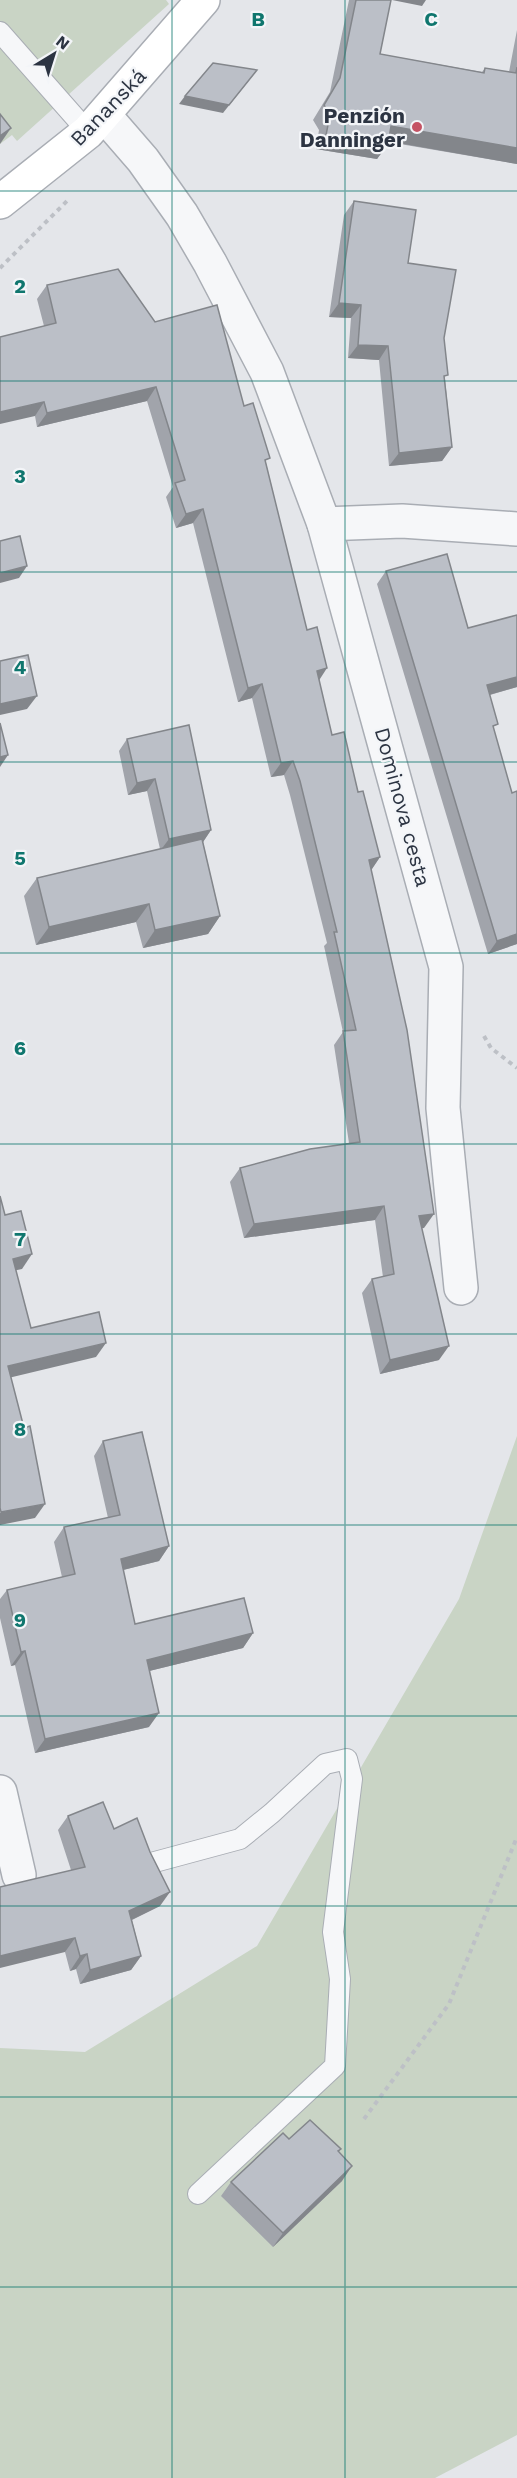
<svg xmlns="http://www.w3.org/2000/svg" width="517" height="2478" font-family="'Work Sans',sans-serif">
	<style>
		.green { fill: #c9d4c5 }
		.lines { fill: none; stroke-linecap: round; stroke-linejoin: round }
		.lane-casing { stroke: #a9adb4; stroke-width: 22 }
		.street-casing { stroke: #a9adb4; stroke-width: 36 }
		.secondary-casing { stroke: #a9adb4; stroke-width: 36 }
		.path { stroke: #bdc0c6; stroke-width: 4; stroke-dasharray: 4.5 4.5; stroke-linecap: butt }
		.lane { stroke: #f6f7f9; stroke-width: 20 }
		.street { stroke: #f6f7f9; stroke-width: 33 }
		.secondary { stroke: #fff; stroke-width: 33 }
		.wall { fill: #a1a4ab }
		.shaded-wall { fill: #83868b }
		.building { fill: #bbbfc7; stroke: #83868b; stroke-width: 1.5 }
		.grid { fill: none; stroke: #0f766e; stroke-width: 1.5; stroke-opacity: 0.55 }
		.poi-dot { fill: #c55364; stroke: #f3f5f8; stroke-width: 2 }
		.labels { text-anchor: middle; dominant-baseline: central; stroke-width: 4.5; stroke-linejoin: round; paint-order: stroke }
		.street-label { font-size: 21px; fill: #2c3442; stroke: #f3f5f8 }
		.poi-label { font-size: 21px; font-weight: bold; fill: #2c3442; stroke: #f3f5f8; text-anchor: end }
		.grid-label { font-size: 20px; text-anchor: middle; font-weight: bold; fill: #0f766e; stroke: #f3f5f8; stroke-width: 4.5; stroke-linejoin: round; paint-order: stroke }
	</style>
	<rect width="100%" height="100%" fill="#e4e6ea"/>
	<g class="green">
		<polygon points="0,0 166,0 169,4 17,141 12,135 0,144"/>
		<polygon points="517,1436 517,2435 435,2478 0,2478 0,2048 85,2052 257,1946 459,1599"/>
	</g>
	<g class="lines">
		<g class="lane-casing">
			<g id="lane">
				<polyline points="0,32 88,132"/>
				<polyline points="151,1863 240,1839 272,1813 325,1764 347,1759 352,1779 333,1932 340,1979 335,2066 198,2194"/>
			</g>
		</g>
		<g class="street-casing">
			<g id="street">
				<polyline points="104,115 143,160 182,215 210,263 267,372 324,524 446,967 443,1108 461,1288"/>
				<polyline points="324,524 402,521 517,529"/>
				<polyline points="0,1792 19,1875"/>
			</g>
		</g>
		<g class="secondary-casing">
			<polyline id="secondary" points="0,202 88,132 203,0"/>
		</g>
		<g class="path">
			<polyline points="0,268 67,201"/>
			<polyline points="484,1036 491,1048 517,1068"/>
			<polyline points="364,2119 449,2004 517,1837"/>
		</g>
		<use href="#lane" class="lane"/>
		<use href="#street" class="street"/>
		<use href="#secondary" class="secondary"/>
	</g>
	<g class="wall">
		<polygon points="349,0 391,0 380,54 482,72 485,68 509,72 517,30 517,164 388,142 388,144 377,159 316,149 319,130 313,120 330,92"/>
		<polygon points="354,201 408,263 444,338 445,379 452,447 442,461 389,466 379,360 348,358 351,318 329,317 344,215"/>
		<polygon points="47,285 155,322 244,406 266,463 332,735 358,792 380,857 371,870 424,1228 422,1228 439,1360 380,1374 362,1293 372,1279 383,1277 375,1220 244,1238 230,1182 240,1168 349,1143 334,1045 343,1032 324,946 327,943 290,795 284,775 271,777 252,698 238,702 193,523 176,528 166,497 173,487 147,401 37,427 35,416 44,326 37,299"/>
		<polygon points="386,571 468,628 517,615 517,687 490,695 517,944 488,954 377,584"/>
		<polygon points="127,739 211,830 203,842 220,916 208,934 143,948 136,922 36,945 24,896 37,878 160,849 147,791 128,795 119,751"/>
		<polygon points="103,1441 169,1546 159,1561 123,1570 135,1624 253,1633 243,1648 149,1671 149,1727 35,1753 15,1665 11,1666 0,1618 0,1599 7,1590 62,1577 54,1542 64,1527 108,1518 94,1456"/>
		<polygon points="68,1816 114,1829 160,1906 132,1920 141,1956 131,1970 80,1984 76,1969 70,1971 65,1952 71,1870 58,1830"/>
		<polygon points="289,2139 341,2149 339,2152 342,2181 273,2247 221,2196 231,2182"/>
	</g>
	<g class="shaded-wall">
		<polygon points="392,0 426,0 422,6"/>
		<polygon points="257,70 223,113 179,104 185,96"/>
		<polygon points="391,126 517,148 517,164 381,140"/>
		<polygon points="11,128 0,144 0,136"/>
		<polygon points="326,135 388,144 377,159 316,149"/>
		<polygon points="339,303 361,305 351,318 329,317"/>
		<polygon points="358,345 388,346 379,360 348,358"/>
		<polygon points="156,387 147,401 37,427 47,413"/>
		<polygon points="44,402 35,416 0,424 0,412"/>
		<polygon points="452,447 442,461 389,466 399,453"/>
		<polygon points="203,509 193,523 176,528 186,514"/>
		<polygon points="27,566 19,578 0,583 0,573"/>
		<polygon points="327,668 318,682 317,671"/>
		<polygon points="517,677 517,687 478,698 487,685"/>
		<polygon points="262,684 252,698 238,702 248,688"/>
		<polygon points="37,696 27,709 0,715 0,704"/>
		<polygon points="8,755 0,767 0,757"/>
		<polygon points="293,761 284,775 271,777 281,763"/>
		<polygon points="155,779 147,791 128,795 137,783"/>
		<polygon points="211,830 203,842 160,851 169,839"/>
		<polygon points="380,857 370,872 369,860"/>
		<polygon points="149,904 136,922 36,945 49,927"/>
		<polygon points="220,916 208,934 143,948 155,930"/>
		<polygon points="517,934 517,944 488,954 497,941"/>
		<polygon points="384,1206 375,1220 244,1238 254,1224"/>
		<polygon points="434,1214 424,1228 409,1230 419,1216"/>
		<polygon points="32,1254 22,1269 3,1273 13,1259"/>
		<polygon points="106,1343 96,1357 0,1380 8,1366"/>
		<polygon points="449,1346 439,1360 380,1374 390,1360"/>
		<polygon points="45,1504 35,1518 0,1525 0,1513 1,1512"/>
		<polygon points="169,1546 159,1561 111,1573 121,1559"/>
		<polygon points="253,1633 243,1648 137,1674 147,1660"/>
		<polygon points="25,1651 15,1665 11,1666 21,1652"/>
		<polygon points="159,1713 149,1727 35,1753 45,1739"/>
		<polygon points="170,1892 160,1906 119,1926 129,1911"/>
		<polygon points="75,1938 65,1952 0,1968 0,1956"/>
		<polygon points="87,1954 76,1969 70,1971 80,1956"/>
		<polygon points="141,1956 131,1970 80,1984 90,1970"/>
		<polygon points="352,2166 342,2181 273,2247 283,2233"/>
	</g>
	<g class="building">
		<polygon points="356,0 391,0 380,54 484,73 485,68 516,73 517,67 517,148 391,126 388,144 326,135 330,115 324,105 340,78"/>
		<polygon points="213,63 257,70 229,105 185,96"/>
		<polygon points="0,114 11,128 0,136"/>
		<polygon points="354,201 416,210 408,263 456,270 444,338 448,375 444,376 452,447 399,453 388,346 358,345 361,305 339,303"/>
		<polygon points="118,269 155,322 217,305 244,406 253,403 270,458 265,460 307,630 317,627 327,668 317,671 332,735 344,732 358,792 363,791 380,857 369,860 407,1030 434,1214 419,1216 449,1346 390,1360 372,1279 394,1274 384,1206 254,1224 240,1168 310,1149 360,1142 343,1031 356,1030 334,932 337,932 300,781 293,761 281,763 262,684 248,688 203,509 186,514 175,483 185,480 156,387 47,413 44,402 0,412 0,337 56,323 47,285"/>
		<polygon points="20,536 27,566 0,573 0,541"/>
		<polygon points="447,554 468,628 517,615 517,677 487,685 498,724 493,726 512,793 517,791 517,934 497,941 386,571"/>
		<polygon points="28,655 37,696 0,704 0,661"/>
		<polygon points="0,723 8,755 0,757"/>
		<polygon points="189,725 211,830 169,839 155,779 137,783 127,739"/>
		<polygon points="202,839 220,916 155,930 149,904 49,927 37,878"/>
		<polygon points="0,1196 5,1215 21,1211 32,1254 13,1259 31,1328 99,1312 106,1343 8,1366 24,1428 30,1426 45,1504 1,1512 0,1508"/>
		<polygon points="142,1432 169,1546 121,1559 135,1624 244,1598 253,1633 147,1660 159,1713 45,1739 25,1651 21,1652 7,1590 75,1574 64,1527 120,1515 103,1441"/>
		<polygon points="103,1802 114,1829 137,1818 150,1852 170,1892 129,1911 141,1956 90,1970 87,1954 80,1956 75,1938 0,1956 0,1887 85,1867 68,1816"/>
		<polygon points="310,2120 341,2149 338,2151 352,2166 283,2233 231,2182 283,2133 289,2139"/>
	</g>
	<path class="grid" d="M 172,0 L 172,2478M 345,0 L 345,2478M 0,191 L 517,191M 0,381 L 517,381M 0,572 L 517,572M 0,762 L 517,762M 0,953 L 517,953M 0,1144 L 517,1144M 0,1334 L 517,1334M 0,1525 L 517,1525M 0,1716 L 517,1716M 0,1906 L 517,1906M 0,2097 L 517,2097M 0,2287 L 517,2287"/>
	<circle class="poi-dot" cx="417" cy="127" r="6"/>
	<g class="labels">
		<g class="street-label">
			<text transform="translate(108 107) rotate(-46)">Bananská</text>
			<text transform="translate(403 807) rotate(75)">Dominova cesta</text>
		</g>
		<g class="poi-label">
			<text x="405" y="115">Penzión<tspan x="405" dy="24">Danninger</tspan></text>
		</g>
	</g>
	<g class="grid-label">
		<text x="258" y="26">B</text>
		<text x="431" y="26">C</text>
		<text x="20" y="293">2</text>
		<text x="20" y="483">3</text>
		<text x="20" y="674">4</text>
		<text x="20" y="865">5</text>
		<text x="20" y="1055">6</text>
		<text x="20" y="1246">7</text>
		<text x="20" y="1436">8</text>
		<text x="20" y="1627">9</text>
	</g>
	<g transform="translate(54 54) rotate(38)" stroke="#f3f5f8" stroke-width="4.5" paint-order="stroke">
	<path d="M0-4.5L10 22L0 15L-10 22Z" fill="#2c3442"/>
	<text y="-9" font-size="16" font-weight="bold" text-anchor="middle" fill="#2c3442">N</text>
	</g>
</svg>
